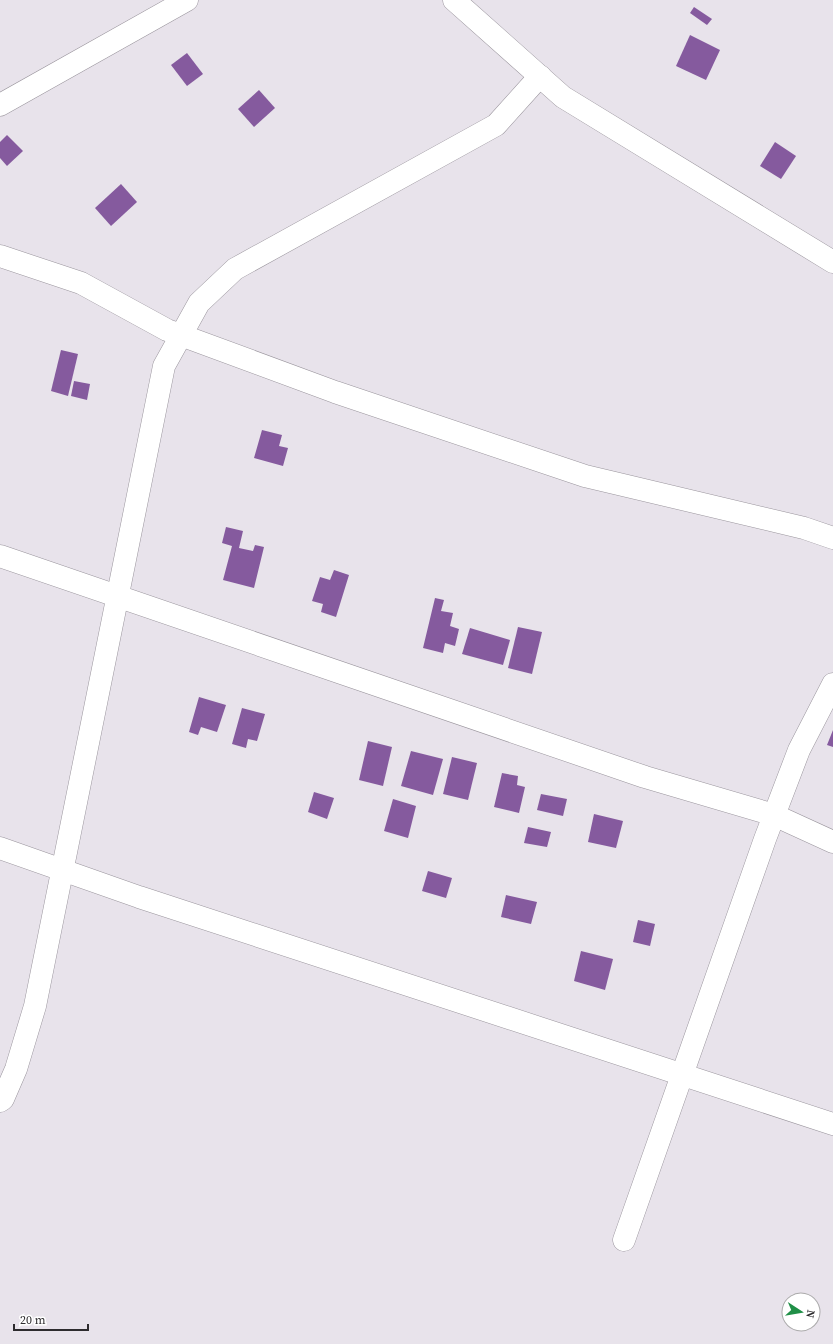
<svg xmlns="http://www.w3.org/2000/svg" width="833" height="1344" font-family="'Source Serif 4',serif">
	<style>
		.building { fill: #855a9e }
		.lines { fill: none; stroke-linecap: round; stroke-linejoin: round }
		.minor-casing { stroke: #9a959d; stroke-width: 23 }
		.minor { stroke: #fff; stroke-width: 22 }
	</style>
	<rect width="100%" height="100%" fill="#e8e3eb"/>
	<g class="building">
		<polygon points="694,7 712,19 707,25 690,13"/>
		<polygon points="690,35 720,50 706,80 676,66"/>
		<polygon points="187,53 203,74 187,86 171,65"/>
		<polygon points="259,90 275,108 254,127 238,109"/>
		<polygon points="7,135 23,151 7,166 0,158 0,142"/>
		<polygon points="775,142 796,156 781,179 760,166"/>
		<polygon points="121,184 137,202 111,226 95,208"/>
		<polygon points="61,350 78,354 68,396 51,391"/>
		<polygon points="74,381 90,384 87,400 71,396"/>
		<polygon points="262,430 282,435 279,446 288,448 283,466 254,458"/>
		<polygon points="226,527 243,531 239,548 253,551 255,545 264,547 254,588 223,580 232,546 222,543"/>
		<polygon points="334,570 349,575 336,617 321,612 323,604 312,601 320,577 330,580"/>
		<polygon points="435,598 444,600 441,611 453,613 450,626 459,629 455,646 445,643 443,653 423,648"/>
		<polygon points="518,627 542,632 532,674 508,668"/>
		<polygon points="470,628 510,640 503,665 462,654"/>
		<polygon points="199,697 226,705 217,732 201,727 198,735 189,732"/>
		<polygon points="242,708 265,714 257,741 248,739 246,748 232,744"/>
		<polygon points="833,730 833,747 827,745"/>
		<polygon points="368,741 392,747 383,786 359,780"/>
		<polygon points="411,751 443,759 433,795 401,786"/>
		<polygon points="452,757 477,763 468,800 443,794"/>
		<polygon points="502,773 518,776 517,785 525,787 519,813 494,807"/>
		<polygon points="314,792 334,798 327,819 308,812"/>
		<polygon points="541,794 567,799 563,816 537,810"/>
		<polygon points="393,799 416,806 408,838 384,831"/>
		<polygon points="594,814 623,821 616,848 588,842"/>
		<polygon points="528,827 551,832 547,847 524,843"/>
		<polygon points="428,871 452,878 446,898 422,891"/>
		<polygon points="506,895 537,902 531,924 501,917"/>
		<polygon points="638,920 655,924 650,946 633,942"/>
		<polygon points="581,951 613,959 605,990 574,981"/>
	</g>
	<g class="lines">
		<g class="minor-casing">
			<g id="minor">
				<polyline points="454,0 563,97 833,262"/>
				<polyline points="0,105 187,0"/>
				<polyline points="0,256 81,283 167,330 335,392 585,476 804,528 833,538"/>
				<polyline points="0,556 645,777 774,815 833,842"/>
				<polyline points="0,848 139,897 833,1124"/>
				<polyline points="0,1101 3,1099 16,1069 35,1006 164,366 199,303 235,269 496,125 540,76"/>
				<polyline points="624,1240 765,839 799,750 833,684"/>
			</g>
		</g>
		<use href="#minor" class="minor"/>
	</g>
	<g transform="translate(801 1312) rotate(102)"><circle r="19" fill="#ffffff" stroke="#abaaab"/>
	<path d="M0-3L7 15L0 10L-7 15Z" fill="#208f47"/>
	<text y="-6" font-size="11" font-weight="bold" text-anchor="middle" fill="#2d2b2e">N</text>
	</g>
	<path d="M14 1324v6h74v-6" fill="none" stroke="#2d2b2e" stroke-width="2"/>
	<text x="20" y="1324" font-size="12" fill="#2d2b2e" stroke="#ffffff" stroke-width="3" paint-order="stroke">20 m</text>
</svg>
